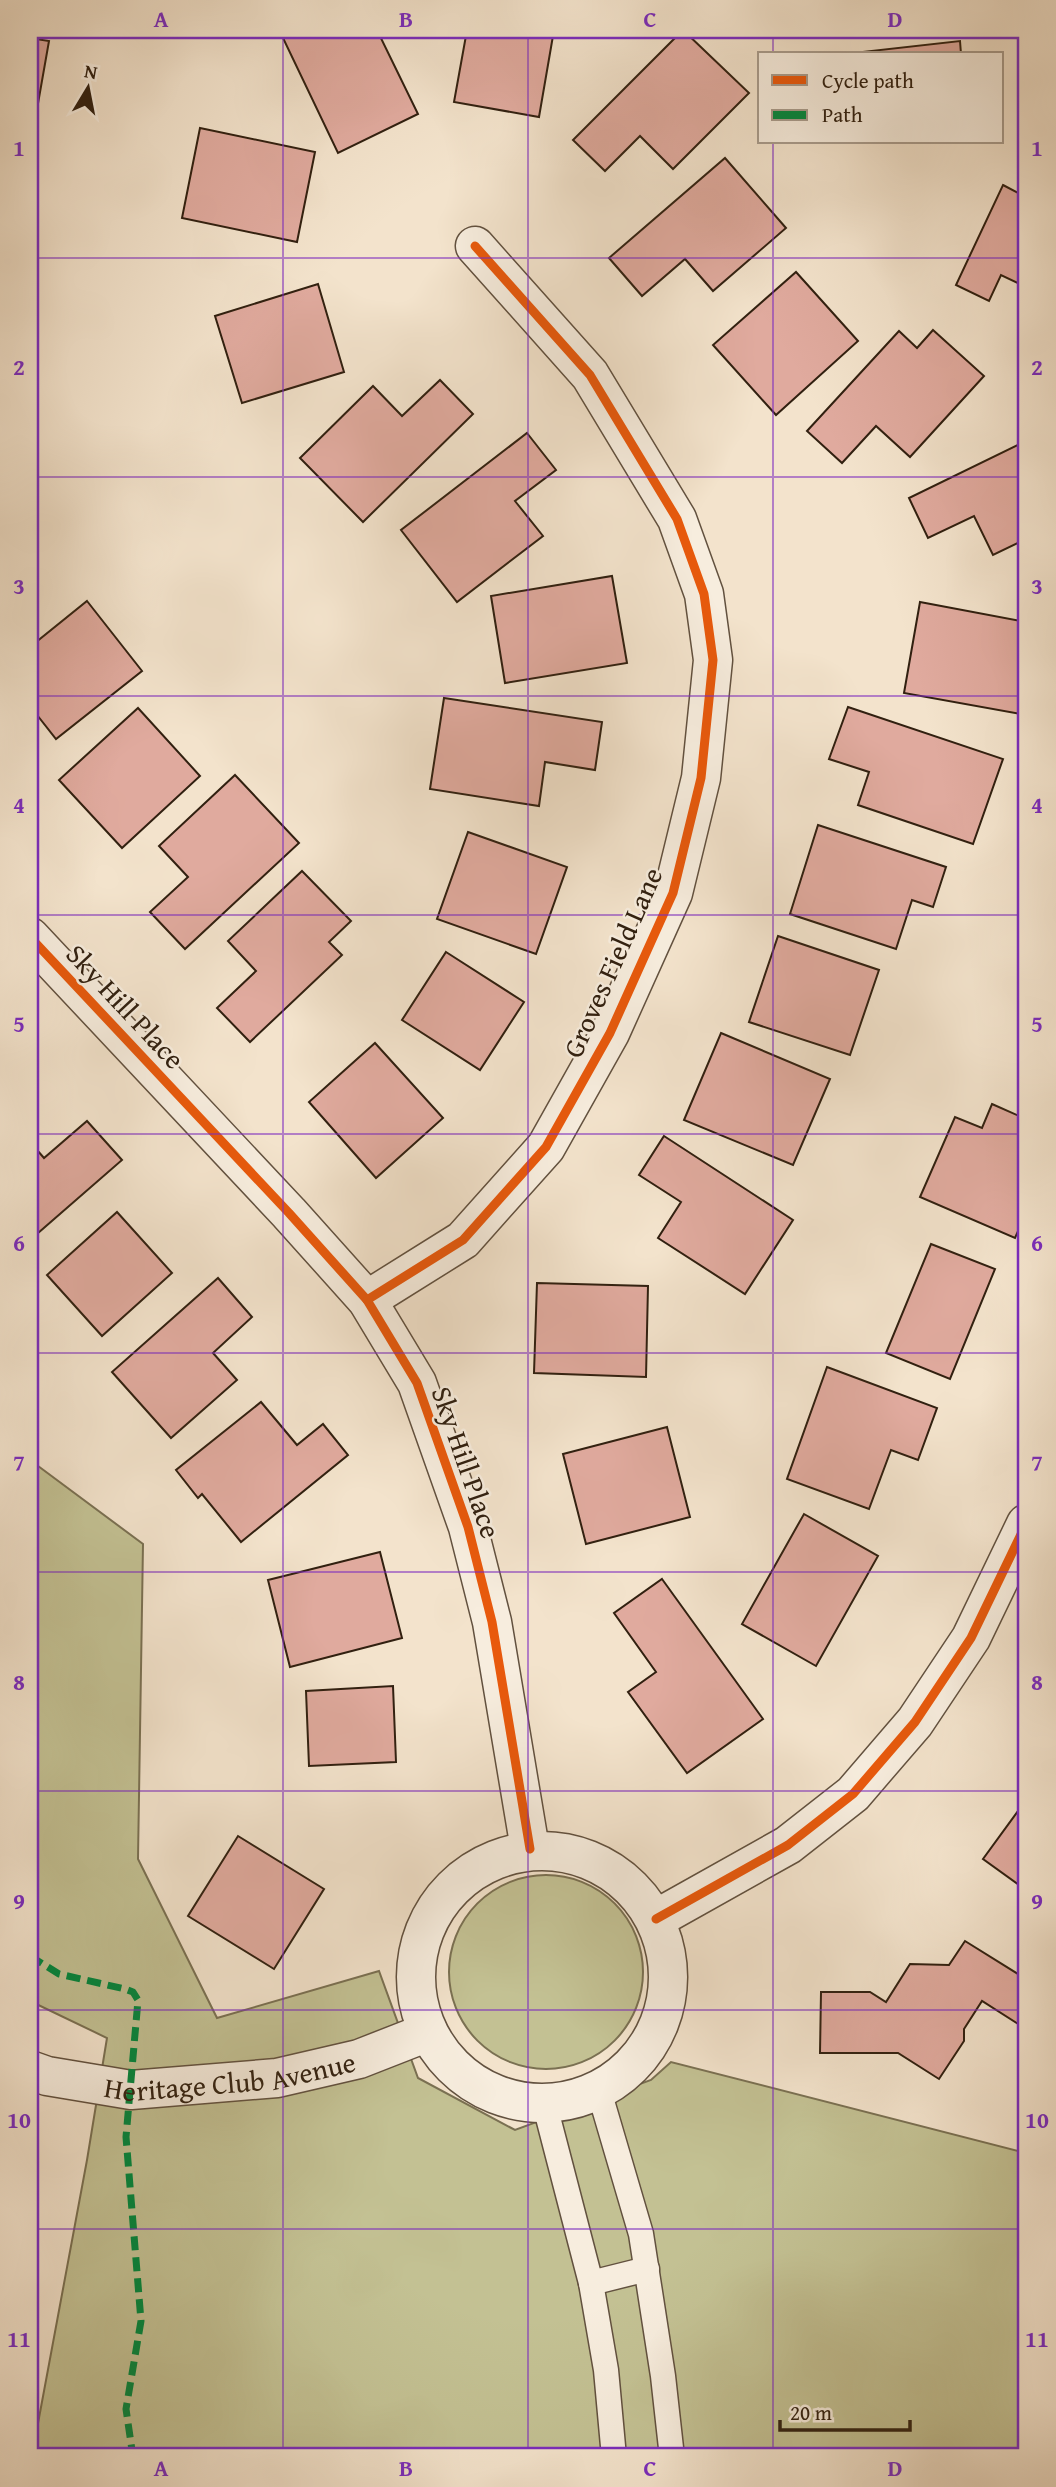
<svg xmlns="http://www.w3.org/2000/svg" width="1056" height="2487" font-family="'Gentium Book Plus',serif">
	<style>
		.green { fill: #c3c193; stroke: #7a7052; stroke-width: 2 }
		.building { fill: #e0aa9e; stroke: #312010; stroke-width: 2 }
		.lines { fill: none; stroke-linecap: round; stroke-linejoin: round }
		.lane-casing { stroke: #62513f; stroke-width: 27 }
		.street-casing { stroke: #62513f; stroke-width: 41 }
		.lane { stroke: #f7edde; stroke-width: 24 }
		.street { stroke: #f7edde; stroke-width: 38 }
		.quiet { stroke: #00873e; stroke-width: 7; stroke-dasharray: 14 7; stroke-linecap: butt }
		.cycleway-casing { stroke: #f7edde; stroke-width: 13 }
		.cycleway { stroke: #e8590c; stroke-width: 9 }
		.grid { fill: none; stroke: #7b2cbf; stroke-width: 2; stroke-opacity: 0.55 }
		.labels { text-anchor: middle; dominant-baseline: central; stroke-width: 5; stroke-linejoin: round; paint-order: stroke }
		.street-label { font-size: 28px; fill: #312010; stroke: #f7edde }
		.neatline { fill: none; stroke: #7b2cbf; stroke-width: 2.5 }
		.grid-label { font-size: 23px; text-anchor: middle; font-weight: bold; fill: #7b2cbf }
	</style>
	<rect width="100%" height="100%" fill="#f3e3cc"/>
	<filter id="stains"><feTurbulence type="fractalNoise" baseFrequency=".00286" numOctaves="4"/><feColorMatrix values="0 0 0 0 .2 0 0 0 0 .09 0 0 0 0 .02 0 0 0 .5 -.17"/></filter>
	<radialGradient id="worn" r=".72"><stop offset=".6" stop-color="#630" stop-opacity="0"/><stop offset="1" stop-color="#630" stop-opacity=".3"/></radialGradient>
	<g class="green">
		<polygon points="30,1460 143,1544 138,1859 217,2018 379,1971 418,2078 515,2130 651,2080 671,2062 1026,2153 1026,2457 30,2457 30,2433 36,2434 87,2160 107,2038 30,2001"/>
		<circle cx="546" cy="1972" r="97"/>
	</g>
	<g class="building">
		<polygon points="300,30 377,30 418,114 338,153 283,38"/>
		<polygon points="467,30 554,30 539,117 454,102"/>
		<polygon points="683,30 749,93 673,169 640,136 605,171 573,140"/>
		<polygon points="30,38 49,41 33,132 30,131"/>
		<polygon points="960,41 961,54 863,54 862,52"/>
		<polygon points="200,128 315,152 297,242 182,218"/>
		<polygon points="725,158 786,228 713,291 685,259 642,296 609,258"/>
		<polygon points="1003,185 1026,197 1026,287 1001,275 989,301 956,285"/>
		<polygon points="796,272 858,341 776,415 713,345"/>
		<polygon points="318,284 344,372 242,403 215,316"/>
		<polygon points="933,330 984,376 910,457 876,426 842,463 807,431 899,331 917,348"/>
		<polygon points="440,380 473,414 363,522 300,458 373,386 402,416"/>
		<polygon points="527,433 556,470 515,501 543,536 457,602 401,530"/>
		<polygon points="1026,441 1026,539 993,555 974,516 928,538 909,498"/>
		<polygon points="612,576 627,663 505,683 491,596"/>
		<polygon points="87,601 142,671 56,739 30,706 30,647"/>
		<polygon points="920,602 1026,622 1026,715 904,693"/>
		<polygon points="444,698 602,722 595,770 545,762 539,806 430,789"/>
		<polygon points="848,707 1003,759 973,844 858,805 869,772 829,759"/>
		<polygon points="138,708 200,776 122,848 59,780"/>
		<polygon points="235,775 299,843 185,949 150,912 188,877 159,846"/>
		<polygon points="818,825 946,867 933,907 912,900 896,949 790,914"/>
		<polygon points="468,832 567,867 536,954 437,919"/>
		<polygon points="302,871 351,921 329,942 342,955 250,1042 217,1008 256,971 228,941"/>
		<polygon points="778,936 879,970 850,1055 749,1022"/>
		<polygon points="446,952 524,1002 480,1070 402,1020"/>
		<polygon points="721,1033 830,1079 793,1165 684,1120"/>
		<polygon points="375,1043 443,1118 376,1178 309,1102"/>
		<polygon points="992,1104 1026,1119 1026,1213 1015,1238 920,1197 955,1117 982,1128"/>
		<polygon points="87,1121 122,1160 30,1240 30,1142 44,1158"/>
		<polygon points="664,1136 793,1220 745,1294 658,1238 681,1202 639,1175"/>
		<polygon points="117,1212 172,1273 102,1336 47,1275"/>
		<polygon points="931,1244 995,1269 950,1379 886,1353"/>
		<polygon points="218,1278 252,1317 213,1353 237,1380 171,1438 112,1372"/>
		<polygon points="537,1283 648,1286 646,1377 534,1373"/>
		<polygon points="827,1367 937,1408 918,1460 891,1450 869,1509 787,1479"/>
		<polygon points="261,1402 297,1445 323,1424 348,1455 241,1542 202,1494 198,1498 176,1470"/>
		<polygon points="667,1427 690,1517 586,1544 563,1454"/>
		<polygon points="804,1514 878,1556 816,1666 742,1624"/>
		<polygon points="380,1552 402,1638 290,1667 268,1580"/>
		<polygon points="662,1579 763,1719 687,1773 628,1692 656,1672 614,1613"/>
		<polygon points="393,1686 396,1762 309,1766 306,1691"/>
		<polygon points="1026,1800 1026,1890 983,1859"/>
		<polygon points="238,1836 324,1889 274,1969 188,1916"/>
		<polygon points="965,1941 1026,1979 1026,2029 982,2001 964,2029 964,2041 939,2079 898,2053 820,2053 821,1992 870,1992 886,2002 910,1964 949,1965"/>
	</g>
	<g class="lines">
		<g class="lane-casing">
			<g id="lane">
				<polyline points="599,2091 641,2234 663,2376 672,2457"/>
				<polyline points="544,2102 591,2283 606,2370 614,2457"/>
				<polyline points="591,2283 647,2269"/>
			</g>
		</g>
		<g class="street-casing">
			<g id="street">
				<polyline points="30,937 289,1213 367,1300 417,1383 468,1527 492,1622 530,1849"/>
				<polyline points="367,1300 463,1240 546,1147 610,1033 673,893 701,778 713,660 704,594 677,519 590,375 475,246"/>
				<circle cx="542" cy="1977" r="126"/>
				<polyline points="656,1919 788,1845 853,1794 915,1722 971,1638 1026,1524"/>
				<path id="s1" d="M 30,2070 L 47,2076 L 131,2090 L 277,2078 L 359,2059 L 428,2032"/>
			</g>
		</g>
		<use href="#lane" class="lane"/>
		<use href="#street" class="street"/>
		<polyline class="quiet" points="30,1956 59,1974 125,1989 133,1992 138,2000 126,2137 141,2321 126,2409 133,2457"/>
		<g class="cycleway-casing">
			<g id="cycleway">
				<polyline points="30,937 289,1213 367,1300 417,1383 468,1527 492,1622 530,1849"/>
				<polyline points="367,1300 463,1240 546,1147 610,1033 673,893 701,778 713,660 704,594 677,519 590,375 475,246"/>
				<polyline points="656,1919 788,1845 853,1794 915,1722 971,1638 1026,1524"/>
			</g>
		</g>
		<use href="#cycleway" class="cycleway"/>
	</g>
	<path class="grid" d="M 283,30 L 283,2457M 528,30 L 528,2457M 773,30 L 773,54M 773,142 L 773,2457M 30,258 L 1026,258M 30,477 L 1026,477M 30,696 L 1026,696M 30,915 L 1026,915M 30,1134 L 1026,1134M 30,1353 L 1026,1353M 30,1572 L 1026,1572M 30,1791 L 1026,1791M 30,2010 L 1026,2010M 30,2229 L 1026,2229"/>
	<g class="labels">
		<g class="street-label">
			<text transform="translate(612 962) rotate(-66)">Groves Field Lane</text>
			<text transform="translate(126 1006) rotate(47)">Sky Hill Place</text>
			<text transform="translate(467 1462) rotate(71)">Sky Hill Place</text>
			<text stroke="none"><textPath href="#s1" startOffset="203">Heritage Club Avenue</textPath></text>
		</g>
	</g>
	<rect width="1056" height="2487" fill="none" stroke="#f3e3cc" stroke-width="77"/>
	<rect x="758" y="52" width="245" height="91" fill="#f7edde" stroke="#a89b8c" stroke-width="2"/>
	<rect x="772" y="75" width="35" height="10" fill="#e8590c" stroke="#a89b8c" stroke-width="2"/>
	<text x="822" y="88" font-size="21" fill="#312010">Cycle path</text>
	<rect x="772" y="110" width="35" height="10" fill="#00873e" stroke="#a89b8c" stroke-width="2"/>
	<text x="822" y="122" font-size="21" fill="#312010">Path</text>
	<g transform="translate(88 88) rotate(10)" stroke="#f7edde" stroke-width="5" paint-order="stroke">
	<path d="M0-5L12 26L0 18L-12 26Z" fill="#312010"/>
	<text y="-10" font-size="19" font-weight="bold" text-anchor="middle" fill="#312010">N</text>
	</g>
	<path d="M780 2420v10h130v-10" fill="none" stroke="#312010" stroke-width="3.5"/>
	<text x="790" y="2420" font-size="21" fill="#312010" stroke="#f7edde" stroke-width="5" paint-order="stroke">20 m</text>
	<rect x="38" y="38" width="980" height="2410" class="neatline"/>
	<g class="grid-label">
		<text x="161" y="27">A</text>
		<text x="406" y="27">B</text>
		<text x="650" y="27">C</text>
		<text x="895" y="27">D</text>
		<text x="19" y="156">1</text>
		<text x="1037" y="156">1</text>
		<text x="19" y="375">2</text>
		<text x="1037" y="375">2</text>
		<text x="19" y="594">3</text>
		<text x="1037" y="594">3</text>
		<text x="19" y="813">4</text>
		<text x="1037" y="813">4</text>
		<text x="19" y="1032">5</text>
		<text x="1037" y="1032">5</text>
		<text x="19" y="1251">6</text>
		<text x="1037" y="1251">6</text>
		<text x="19" y="1471">7</text>
		<text x="1037" y="1471">7</text>
		<text x="19" y="1690">8</text>
		<text x="1037" y="1690">8</text>
		<text x="19" y="1909">9</text>
		<text x="1037" y="1909">9</text>
		<text x="19" y="2128">10</text>
		<text x="1037" y="2128">10</text>
		<text x="19" y="2347">11</text>
		<text x="1037" y="2347">11</text>
		<text x="161" y="2476">A</text>
		<text x="406" y="2476">B</text>
		<text x="650" y="2476">C</text>
		<text x="895" y="2476">D</text>
	</g>
	<rect width="100%" height="100%" filter="url(#stains)"/>
	<rect width="100%" height="100%" fill="url(#worn)"/>
</svg>
